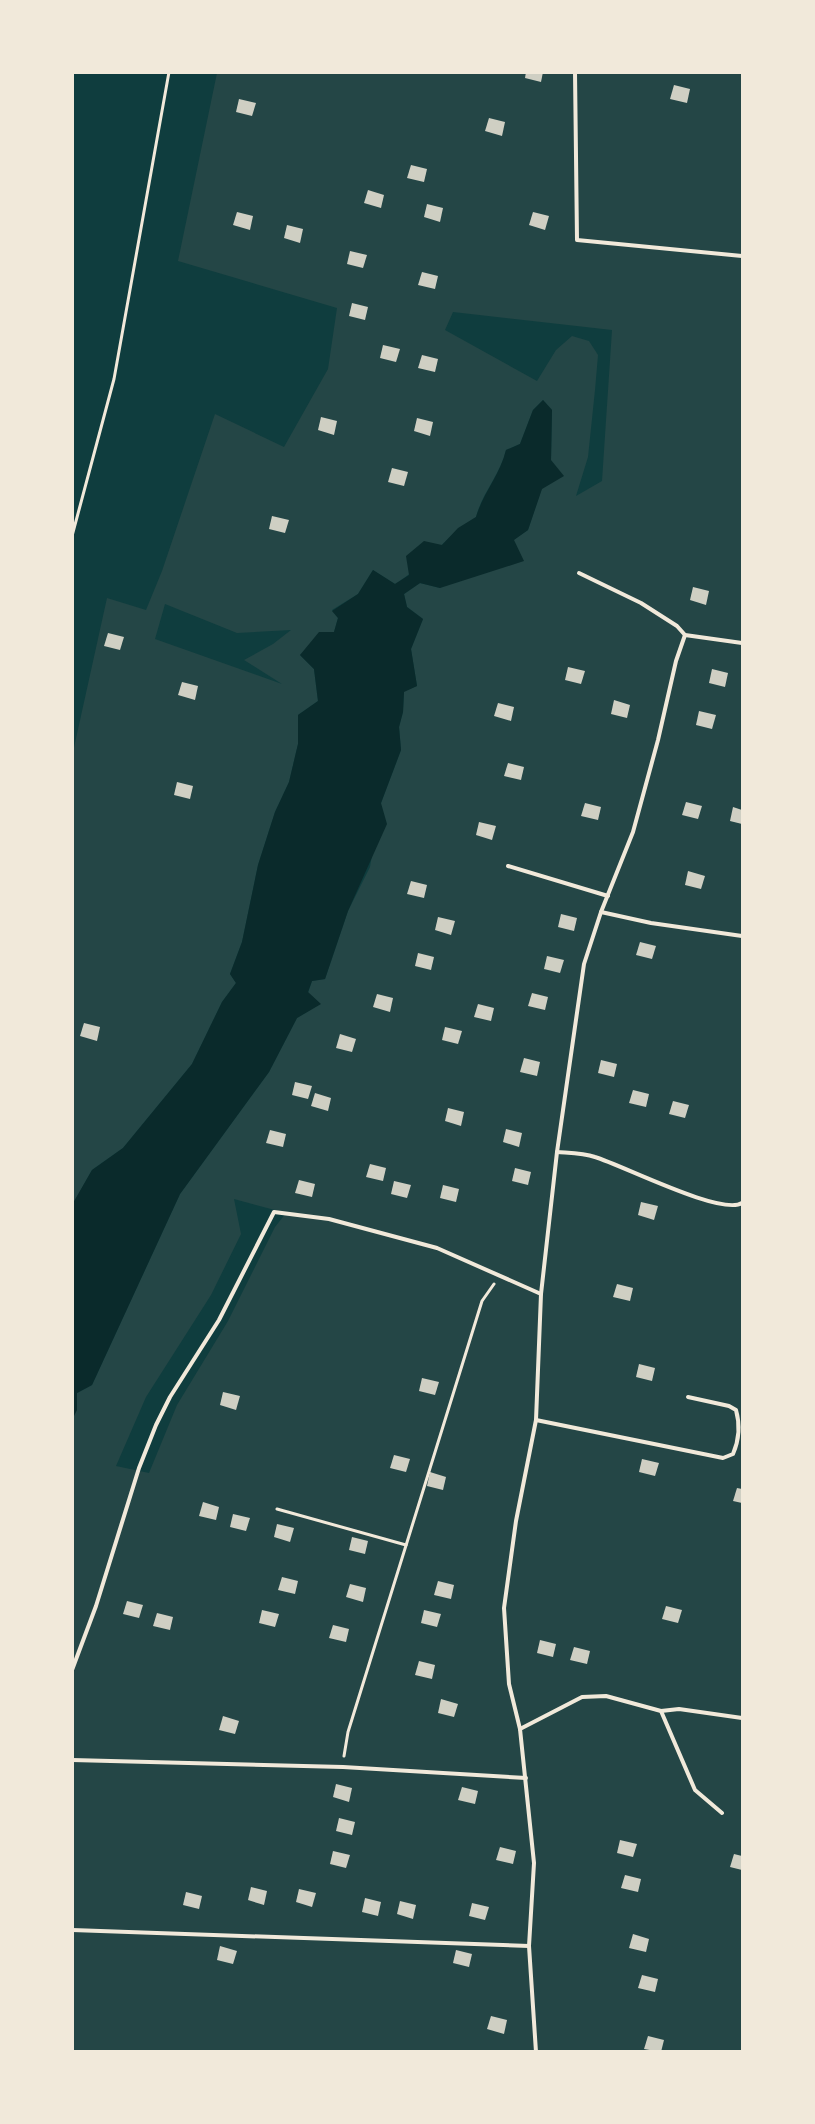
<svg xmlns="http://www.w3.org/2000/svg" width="815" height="2124" font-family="Rubik,sans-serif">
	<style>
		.green { fill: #244646; fill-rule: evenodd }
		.water { fill: #0a2a2b }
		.building { fill: #cfcfc3 }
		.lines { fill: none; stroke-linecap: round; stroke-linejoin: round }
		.path { stroke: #f1e9da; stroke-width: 3 }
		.service { stroke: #f1e9da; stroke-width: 4 }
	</style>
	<rect width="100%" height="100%" fill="#0f3d3e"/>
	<path class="green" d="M 217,73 L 742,73 L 742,2051 L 73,2051 L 72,1418 L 77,1409 L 77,1393 L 92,1385 L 180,1194 L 269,1072 L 297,1018 L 320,1004 L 308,993 L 312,981 L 325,979 L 348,911 L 370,867 L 381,803 L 401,750 L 399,727 L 403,712 L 404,691 L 417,686 L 411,649 L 423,619 L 407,607 L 404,594 L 420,583 L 440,588 L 528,530 L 551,460 L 552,410 L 543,400 L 533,410 L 520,444 L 506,450 C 500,475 482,493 476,517 C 446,536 425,566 395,584 L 373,570 L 358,594 L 332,610 L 338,618 L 334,632 L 300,655 L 314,669 L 318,701 L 298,715 L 298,744 L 289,782 L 275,812 L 258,865 L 242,942 L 230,974 L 236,983 L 222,1002 L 192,1064 L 123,1148 L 92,1170 L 73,1204 L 73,752 L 107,598 L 146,610 L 162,571 L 215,414 L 284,447 L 328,369 L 337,308 L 178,261 ZM 453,312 L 612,330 L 602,481 L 576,496 L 588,457 L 595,390 L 598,355 L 589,341 L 572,336 L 556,350 L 537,381 L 445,330 ZM 165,604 L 237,633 L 291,630 L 273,644 L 244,660 L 282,684 L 155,639 ZM 234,1199 L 286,1213 L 275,1227 L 228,1321 L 177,1405 L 149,1473 L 116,1466 L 146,1397 L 211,1295 L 241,1234 Z"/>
	<path class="water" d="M 543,400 L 552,410 L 551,460 L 564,476 L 542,489 L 528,530 L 514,540 L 524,561 L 440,588 L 420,583 L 404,594 L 407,607 L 423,619 L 411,649 L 417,686 L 404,692 L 403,712 L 399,727 L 401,750 L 381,803 L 387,824 L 348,911 L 325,979 L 312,981 L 308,992 L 321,1004 L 297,1018 L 269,1072 L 180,1194 L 92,1385 L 77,1393 L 77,1410 L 73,1418 L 73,1203 L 92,1170 L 123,1148 L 192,1064 L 222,1002 L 236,983 L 230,974 L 242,942 L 258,865 L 275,812 L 289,782 L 298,744 L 298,715 L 318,701 L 314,669 L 300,655 L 319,632 L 334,632 L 338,618 L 332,611 L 358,594 L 373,570 L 395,584 L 409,575 L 406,556 L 424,541 L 442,545 L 458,528 L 476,517 C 483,493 500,475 506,450 L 520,444 L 533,410 Z"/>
	<g class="building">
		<polygon points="526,72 543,72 541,82 525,78"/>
		<polygon points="674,85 690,89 687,103 670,99"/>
		<polygon points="239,99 256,103 252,116 236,112"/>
		<polygon points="489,118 505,122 502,136 485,131"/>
		<polygon points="411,165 427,169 424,182 407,178"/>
		<polygon points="368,190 384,195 381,208 364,203"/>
		<polygon points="427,204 443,208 440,222 424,217"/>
		<polygon points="237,212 253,216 250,230 233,225"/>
		<polygon points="533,212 549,216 545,230 529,225"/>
		<polygon points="287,225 303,229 300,243 284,238"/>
		<polygon points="350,251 367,255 363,268 347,264"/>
		<polygon points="422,272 438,276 435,289 418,285"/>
		<polygon points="352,303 368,307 365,320 349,316"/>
		<polygon points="383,345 400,349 396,362 380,358"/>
		<polygon points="422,355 438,359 435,372 418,368"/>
		<polygon points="321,417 337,421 334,435 318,430"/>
		<polygon points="417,418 433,422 430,436 414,431"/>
		<polygon points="392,468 408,472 404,486 388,482"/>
		<polygon points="272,516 289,520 285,533 269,529"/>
		<polygon points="693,587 709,591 706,605 690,600"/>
		<polygon points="108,633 124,637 120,650 104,646"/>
		<polygon points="568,667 585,671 581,684 565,680"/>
		<polygon points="712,669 728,673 725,687 709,683"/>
		<polygon points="182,682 198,686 195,700 178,695"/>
		<polygon points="614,700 630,705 627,718 611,714"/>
		<polygon points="498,703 514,707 511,721 494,716"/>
		<polygon points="699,711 716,715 712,729 696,725"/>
		<polygon points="508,763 524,767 521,780 504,776"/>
		<polygon points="177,782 193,786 190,799 174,795"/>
		<polygon points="686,802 702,806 698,819 682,815"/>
		<polygon points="585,803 601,807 598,820 581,816"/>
		<polygon points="733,807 742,810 742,824 730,821"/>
		<polygon points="479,822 496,826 492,840 476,835"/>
		<polygon points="688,871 705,876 701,889 685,885"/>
		<polygon points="411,881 427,885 424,898 407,894"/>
		<polygon points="561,914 577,918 574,931 558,927"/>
		<polygon points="438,917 455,921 451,935 435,930"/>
		<polygon points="640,942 656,946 652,959 636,955"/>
		<polygon points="418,953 434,957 431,970 415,966"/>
		<polygon points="547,956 564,960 560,973 544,969"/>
		<polygon points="532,993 548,997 545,1010 528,1006"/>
		<polygon points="377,994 393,998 390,1012 373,1007"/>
		<polygon points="478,1004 494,1008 491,1021 474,1017"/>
		<polygon points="84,1023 100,1027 97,1041 80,1036"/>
		<polygon points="445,1027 462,1031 458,1044 442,1040"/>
		<polygon points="340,1034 356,1039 352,1052 336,1048"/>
		<polygon points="524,1058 540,1062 537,1076 520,1072"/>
		<polygon points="601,1060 617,1064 614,1077 598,1073"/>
		<polygon points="295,1082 312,1086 308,1099 292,1095"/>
		<polygon points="633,1090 649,1094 646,1107 629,1103"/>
		<polygon points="315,1093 331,1098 328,1111 311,1106"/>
		<polygon points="673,1101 689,1105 685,1118 669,1114"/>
		<polygon points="448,1108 464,1112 461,1126 445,1121"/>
		<polygon points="506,1129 522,1133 519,1147 503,1142"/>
		<polygon points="270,1130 286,1134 283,1147 266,1143"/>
		<polygon points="370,1164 386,1168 383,1181 366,1177"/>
		<polygon points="515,1168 531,1172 528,1185 512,1181"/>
		<polygon points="299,1180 315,1184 312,1197 295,1193"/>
		<polygon points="394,1181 411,1185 407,1198 391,1194"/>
		<polygon points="443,1185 459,1189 456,1202 440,1198"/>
		<polygon points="641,1202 658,1206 654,1220 638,1215"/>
		<polygon points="617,1284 633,1288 630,1301 613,1297"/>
		<polygon points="639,1364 655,1368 652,1381 636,1377"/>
		<polygon points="422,1378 439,1382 435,1395 419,1391"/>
		<polygon points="223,1392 240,1396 236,1410 220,1405"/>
		<polygon points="394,1455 410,1459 406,1472 390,1468"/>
		<polygon points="642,1459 659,1463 655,1476 639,1472"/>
		<polygon points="430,1472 446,1477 443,1490 427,1486"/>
		<polygon points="737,1488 742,1489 742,1503 733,1501"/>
		<polygon points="203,1502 219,1507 216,1520 199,1516"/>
		<polygon points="233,1514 250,1518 246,1531 230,1527"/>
		<polygon points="277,1524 294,1528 290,1542 274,1537"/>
		<polygon points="352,1537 368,1541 365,1554 349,1550"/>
		<polygon points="282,1577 298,1581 295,1594 278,1590"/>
		<polygon points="438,1581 454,1585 451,1599 434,1595"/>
		<polygon points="350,1584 366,1588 363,1602 346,1597"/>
		<polygon points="127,1601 143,1605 139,1618 123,1614"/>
		<polygon points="666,1606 682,1610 678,1623 662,1619"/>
		<polygon points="262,1610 279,1614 275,1627 259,1623"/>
		<polygon points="424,1610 441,1614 437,1627 421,1623"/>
		<polygon points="157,1613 173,1617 170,1630 153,1626"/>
		<polygon points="333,1625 349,1629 346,1642 329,1638"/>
		<polygon points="540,1640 556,1644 553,1657 537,1653"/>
		<polygon points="574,1647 590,1651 587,1664 570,1660"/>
		<polygon points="419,1661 435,1665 432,1679 415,1675"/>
		<polygon points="441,1699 458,1704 454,1717 438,1713"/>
		<polygon points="223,1716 239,1721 235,1734 219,1730"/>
		<polygon points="336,1784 352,1788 349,1802 333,1797"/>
		<polygon points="462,1787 478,1791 475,1804 458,1800"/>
		<polygon points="339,1818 355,1822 352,1835 336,1831"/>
		<polygon points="620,1840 637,1844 633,1857 617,1853"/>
		<polygon points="500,1847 516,1851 513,1864 496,1860"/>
		<polygon points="333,1851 350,1855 346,1868 330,1864"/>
		<polygon points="734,1854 742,1856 742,1870 730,1867"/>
		<polygon points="625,1875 641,1879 638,1892 621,1888"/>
		<polygon points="251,1887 267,1891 264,1905 248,1900"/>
		<polygon points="299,1889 316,1893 312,1907 296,1902"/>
		<polygon points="186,1892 202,1896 199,1909 183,1905"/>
		<polygon points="365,1898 381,1902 378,1916 362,1912"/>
		<polygon points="400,1901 416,1905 413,1919 397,1914"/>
		<polygon points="472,1903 489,1907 485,1920 469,1916"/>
		<polygon points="633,1934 649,1939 646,1952 629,1948"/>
		<polygon points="220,1946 237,1951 233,1964 217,1960"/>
		<polygon points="456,1950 472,1954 469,1967 453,1963"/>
		<polygon points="642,1975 658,1979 655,1992 638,1988"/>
		<polygon points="491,2016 507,2020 504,2034 487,2029"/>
		<polygon points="648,2036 664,2040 661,2052 644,2049"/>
	</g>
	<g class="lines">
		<g class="path">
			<polyline points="72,536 114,379 169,72"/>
			<polyline points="277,1509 406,1545"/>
			<polyline points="344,1756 348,1732 482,1301 494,1284"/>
		</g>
		<g class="service">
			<polyline points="575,72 577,240 742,256"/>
			<polyline points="579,573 641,603 677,626 685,635 742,643"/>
			<polyline points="508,866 608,896"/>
			<polyline points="601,912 651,923 742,936"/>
			<path d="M 557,1152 C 569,1153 583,1153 595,1157 C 622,1165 721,1216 742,1203"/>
			<path d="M 536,1420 L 723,1458 L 733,1454 C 739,1440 740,1424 736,1410 L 729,1406 L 688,1397"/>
			<polyline points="72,1670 96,1606 139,1468 156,1425 170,1397 219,1320 274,1212 329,1219 437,1248 541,1294"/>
			<polyline points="661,1711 679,1709 742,1718"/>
			<polyline points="520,1729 582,1697 606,1696 661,1711 695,1790 722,1813"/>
			<polyline points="72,1760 343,1767 526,1778"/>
			<polyline points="72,1930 529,1946"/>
			<polyline points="536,2052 529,1946 534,1863 520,1729 509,1684 504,1608 516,1521 536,1420 541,1294 557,1152 584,964 601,912 633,832 658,740 676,661 685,635"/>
		</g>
	</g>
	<rect width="815" height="2124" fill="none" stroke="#f1e9da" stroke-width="148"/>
</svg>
